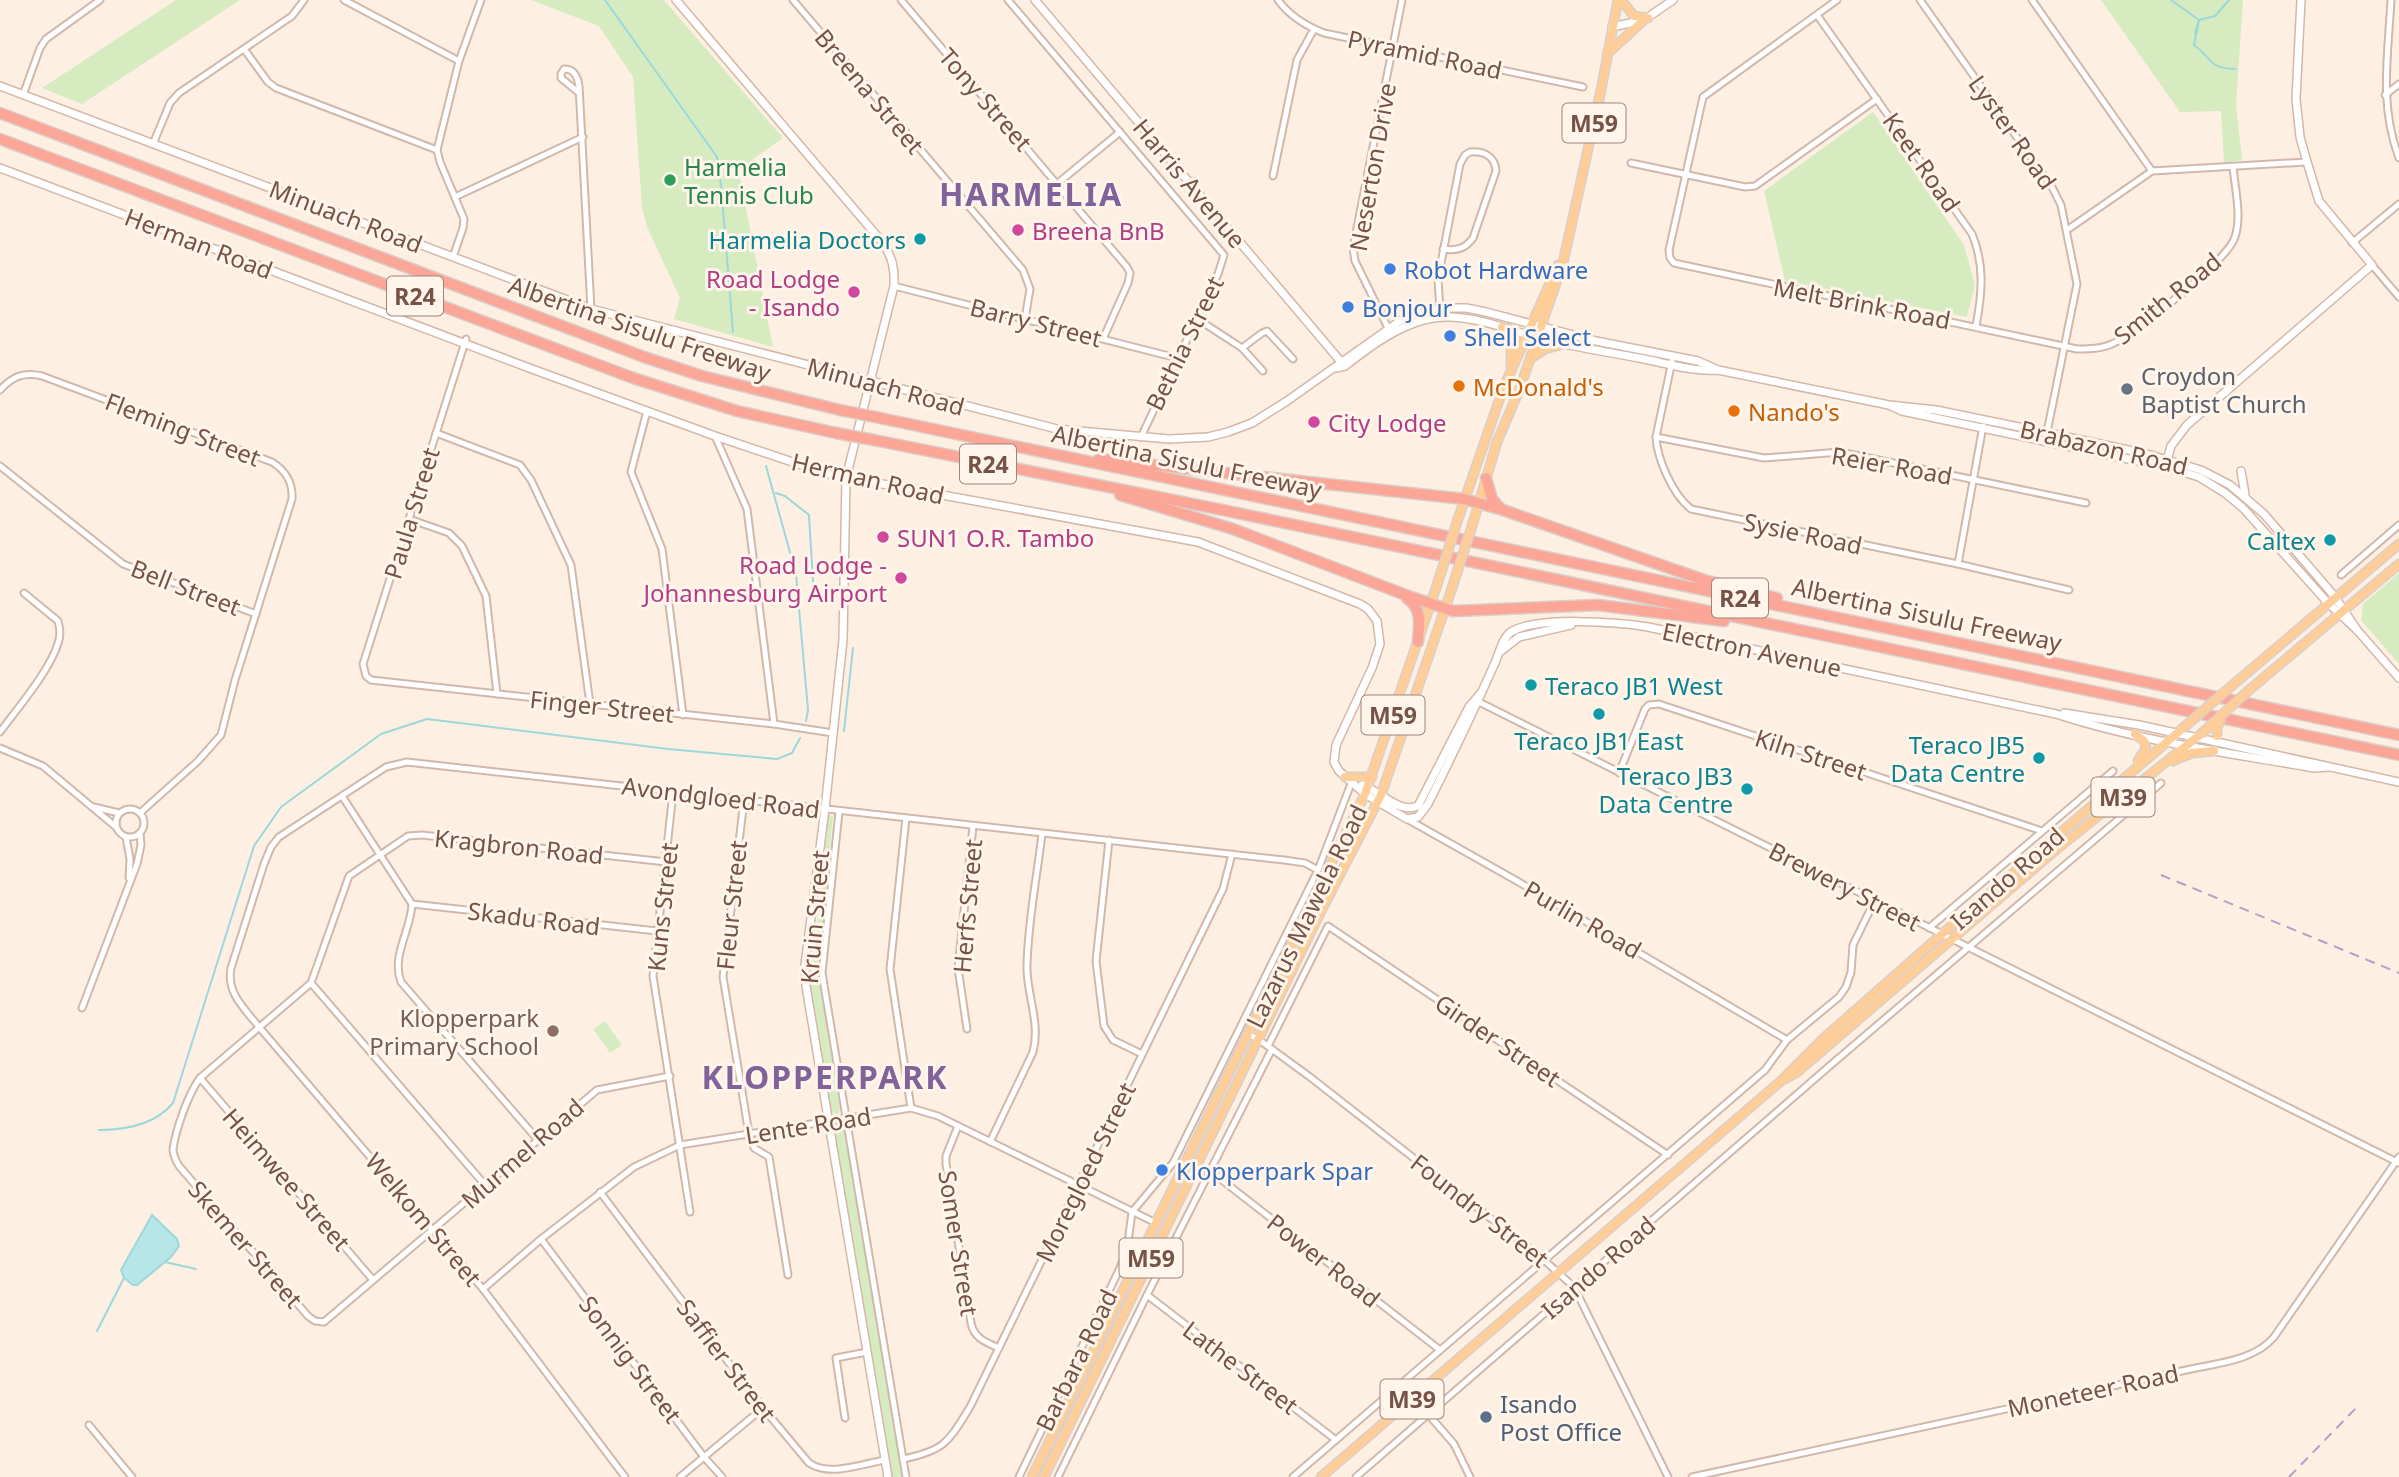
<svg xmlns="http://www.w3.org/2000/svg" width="2399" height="1477" font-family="'Noto Sans',sans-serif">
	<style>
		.green { fill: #d6ecc0 }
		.water { fill: #b6e6e8; stroke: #9cd7da; stroke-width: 2 }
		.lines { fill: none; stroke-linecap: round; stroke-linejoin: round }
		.stream { stroke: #9cd7da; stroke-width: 2 }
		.street-casing { stroke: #d1b8ab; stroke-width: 9 }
		.secondary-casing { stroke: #d5b7a8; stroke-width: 10 }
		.primary-casing { stroke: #d9cfcb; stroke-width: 11 }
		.highway-casing { stroke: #d9cfcb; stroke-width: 13 }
		.street { stroke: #fff; stroke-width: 5 }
		.secondary { stroke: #fff; stroke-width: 7 }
		.primary { stroke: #ffce98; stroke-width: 8 }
		.highway { stroke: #fba696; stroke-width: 10 }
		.rail { stroke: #b1a0c7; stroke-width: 2; stroke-dasharray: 10 7; stroke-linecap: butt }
		.primary-bridge-casing { stroke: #d9cfcb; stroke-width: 11; stroke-linecap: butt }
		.highway-bridge-casing { stroke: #d9cfcb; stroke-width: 13; stroke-linecap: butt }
		.primary-bridge { stroke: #ffce98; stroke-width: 8 }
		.highway-bridge { stroke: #fba696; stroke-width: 10 }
		.leisure-dot { fill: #2e9e5b; stroke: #fff5ea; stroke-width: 2.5 }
		.hotel-dot { fill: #d1479c; stroke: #fff5ea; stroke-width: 2.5 }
		.culture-dot { fill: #0f9aa8; stroke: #fff5ea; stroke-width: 2.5 }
		.shop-dot { fill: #3f7fe0; stroke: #fff5ea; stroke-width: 2.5 }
		.food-dot { fill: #e8710a; stroke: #fff5ea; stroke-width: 2.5 }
		.worship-dot { fill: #6b7280; stroke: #fff5ea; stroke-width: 2.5 }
		.education-dot { fill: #8d6e63; stroke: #fff5ea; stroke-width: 2.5 }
		.service-dot { fill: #5c6f8a; stroke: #fff5ea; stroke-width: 2.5 }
		.labels { text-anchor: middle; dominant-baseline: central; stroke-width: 6; stroke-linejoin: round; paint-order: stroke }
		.shield { fill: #fff5ea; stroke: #a08478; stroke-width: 2 }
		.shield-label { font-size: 23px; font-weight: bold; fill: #775347 }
		.street-label { font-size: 24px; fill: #775347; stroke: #fff5ea }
		.leisure-label { font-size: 24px; fill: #27864d; stroke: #fff5ea; text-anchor: start }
		.hotel-label { font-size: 24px; fill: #b23c85; stroke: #fff5ea; text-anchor: start }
		.culture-label { font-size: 24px; fill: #0d838f; stroke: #fff5ea; text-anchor: end }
		.shop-label { font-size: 24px; fill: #366cbe; stroke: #fff5ea; text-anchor: start }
		.worship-label { font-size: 24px; fill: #5b616d; stroke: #fff5ea; text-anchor: start }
		.food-label { font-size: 24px; fill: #c56008; stroke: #fff5ea; text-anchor: start }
		.education-label { font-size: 24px; fill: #785e54; stroke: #fff5ea; text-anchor: end }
		.service-label { font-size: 24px; fill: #4e5e75; stroke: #fff5ea; text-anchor: start }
		.district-label { font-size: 32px; font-weight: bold; letter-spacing: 2px; fill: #82629b; stroke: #fff5ea }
	</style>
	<rect width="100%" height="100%" fill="#fdf0e2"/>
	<g class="green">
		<polygon points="176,0 240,0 82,104 42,88"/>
		<polygon points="531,0 664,0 783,138 753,159 740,177 773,347 674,319 680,298 647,227 642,208 633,77 599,26"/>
		<polygon points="2101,0 2243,0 2236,105 2242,160 2224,163 2221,111 2180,112"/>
		<polygon points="1873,112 1964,245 1975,285 1967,317 1785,281 1764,191"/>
		<polygon points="2399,573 2399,664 2361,620 2363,604"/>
		<polygon points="829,815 833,816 818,971 840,1110 838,1115 832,1112 829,1100 810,984"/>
		<polygon points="605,1021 622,1045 610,1053 593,1029"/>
		<polygon points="839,1124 844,1128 902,1477 892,1477 834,1131"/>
	</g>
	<polygon class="water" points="152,1215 177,1239 179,1246 171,1257 137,1285 133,1285 124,1278 121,1270"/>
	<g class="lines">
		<g class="stream">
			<polyline points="605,0 717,157 721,185 733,332"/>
			<polyline points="2171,0 2199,20 2215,16 2229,0"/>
			<path d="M 2195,33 L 2199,20 L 2194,45 C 2213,58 2207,68 2235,69"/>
			<polyline points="766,466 796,574 808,710 806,721"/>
			<polyline points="776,493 785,496 809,515 813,582"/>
			<polyline points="844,731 853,648"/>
			<path d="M 99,1130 C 126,1130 155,1125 173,1103 L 254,846 L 281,807 L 381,734 L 427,719 L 668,749 L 777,759 L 792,753 L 800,738"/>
			<polyline points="165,1262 196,1269"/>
			<polyline points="97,1331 124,1278"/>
		</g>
		<g class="street-casing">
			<g id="street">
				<polyline points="344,0 459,61"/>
				<polyline points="793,0 1023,270 1030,289 1025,319"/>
				<polyline points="901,0 1127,267 1130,273 1128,283 1103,339"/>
				<polyline points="1008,0 1224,255 1218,274 1141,437"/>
				<path d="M 1278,0 C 1289,15 1306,26 1324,33 L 1583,87"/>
				<path d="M 1837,0 L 1703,97 L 1669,250 L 1670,258 L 1674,263 L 2077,349 C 2089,349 2102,349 2114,343 C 2136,333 2229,259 2235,237 C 2242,216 2235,189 2233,167"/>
				<polyline points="1920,0 2052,187 2061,205 2077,284 2045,442"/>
				<polyline points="2032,0 2152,171"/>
				<path d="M 2391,0 C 2388,55 2379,105 2399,158"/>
				<path d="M 1817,15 L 1972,234 C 1985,265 1982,294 1976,326"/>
				<polyline points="244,49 268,82 276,88 437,150"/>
				<path d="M 578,92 L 561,78 L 561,74 L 564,69 C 574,68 578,78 579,86 L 591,309"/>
				<polyline points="23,95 40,48 46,39 100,0"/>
				<polyline points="2385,95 2399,84"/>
				<polyline points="153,144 170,103 179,93 292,16 304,0"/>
				<polyline points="1631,163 1745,187 1755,186 1877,99"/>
				<polyline points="1273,176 1297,60 1314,29"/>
				<polyline points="1058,183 1120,132"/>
				<polyline points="455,197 583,137"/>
				<polyline points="2067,230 2152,171 2307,162"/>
				<polyline points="2352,243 2399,204"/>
				<polyline points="453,257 463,228 464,219 440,162 437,150 459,61 481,0"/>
				<polyline points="2372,265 2399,297"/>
				<polyline points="894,286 1177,358"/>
				<path d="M 1440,311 L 1438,279 L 1460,164 L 1465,155 L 1470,152 C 1484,151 1495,156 1496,171 L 1473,238 C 1465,249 1456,251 1443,249"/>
				<polyline points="1196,318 1242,348 1263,371"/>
				<polyline points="1389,330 1355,261 1353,248 1402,0"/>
				<polyline points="466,339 363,664 366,676 371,680 774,724 833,733"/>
				<polyline points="1242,348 1262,333 1267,331 1293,359"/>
				<path d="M 1672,361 L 1656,437 C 1657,459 1673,495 1691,509 L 1958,564 L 2069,590"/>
				<path d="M 0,390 C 13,376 23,372 42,376 L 272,462 C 286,471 293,482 292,499 L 235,680 L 221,735 L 198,761 L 140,813"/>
				<polyline points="647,411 631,472 662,549 683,715"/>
				<polyline points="436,433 520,465 531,480 571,565 590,704"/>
				<polyline points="715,436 747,509 774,724"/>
				<polyline points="1656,437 1764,458 1840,452 2086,503"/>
				<polyline points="0,466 123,564 256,614"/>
				<polyline points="409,519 449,533 462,546 486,596 497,694"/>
				<polyline points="1958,564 1983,426"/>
				<polyline points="2341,575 2399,525"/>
				<polyline points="1477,701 2399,1163"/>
				<path d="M 0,732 C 17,709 51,669 58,643 C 61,636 60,628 58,621 L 24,593"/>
				<polyline points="0,748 43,766 116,827"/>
				<polyline points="1619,773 1645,709 1649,705 1659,704 2042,831"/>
				<polyline points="673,792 653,976 690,1212"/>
				<path d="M 342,796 L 412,904 C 411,930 391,956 401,982 L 538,1140"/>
				<polyline points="744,800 723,977 749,1134 754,1148 769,1157 788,1275"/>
				<polyline points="94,807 119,813"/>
				<circle cx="130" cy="823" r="14"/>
				<polyline points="839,812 822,973 906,1477"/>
				<polyline points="906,818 890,969 911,1108"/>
				<polyline points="1407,819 1517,881 1787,1040"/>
				<polyline points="126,837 130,859 129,878"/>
				<polyline points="1109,840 1096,961 1104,1026 1113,1040 1142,1054"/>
				<path d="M 666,862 L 422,835 L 408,836 L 349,876 L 311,983 L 200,1078 C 188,1094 176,1129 173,1149 C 173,1156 176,1161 179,1166 L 308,1316 L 315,1321 L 324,1322 L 597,1090 L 670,1076"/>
				<polyline points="412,904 657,931"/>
				<polyline points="1929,928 2113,771"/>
				<polyline points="311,983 485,1185"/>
				<polyline points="82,1008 137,864 141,845 140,833"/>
				<polyline points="967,1029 958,968 973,826"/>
				<polyline points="1248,1034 1258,1039 1310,1077 1544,1260 1574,1287 1668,1477"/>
				<polyline points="1268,1046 1328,926 1668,1155"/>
				<polyline points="200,1078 373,1280"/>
				<path d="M 958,1126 L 946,1156 L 946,1164 L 971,1323 C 974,1338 985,1342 999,1348"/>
				<path d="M 990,1142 L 1033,1052 C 1041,1022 1026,994 1027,965 C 1028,921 1037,877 1042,834"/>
				<polyline points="1209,1170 1440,1350"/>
				<path d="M 600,1192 L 763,1408 L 809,1463 C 830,1477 861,1464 885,1460"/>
				<polyline points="541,1239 704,1457 722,1477"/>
				<polyline points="483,1289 541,1239 634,1167 680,1145 911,1108 938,1116 1156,1223"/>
				<polyline points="1147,1295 1336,1440"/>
				<polyline points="1428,1414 1454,1444 1470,1477"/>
				<polyline points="845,1418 836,1358 867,1352"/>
				<polyline points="89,1425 132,1477"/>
				<path d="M 903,1459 C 946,1450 948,1442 970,1407 L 1223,889 L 1232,854"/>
				<path d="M 625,1477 L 483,1289 L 259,1027 C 245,1009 226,993 231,968 L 264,864 L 271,847 L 279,837 L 386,767 L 407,762 L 1284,860 L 1305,863 L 1318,870"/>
				<polyline points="680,1477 763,1408"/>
				<polyline points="1019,1477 1120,1268 1127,1250 1132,1212 1173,1163 1318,870 1352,781"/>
				<polyline points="1058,1477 1147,1295 1272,1049"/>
				<polyline points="1293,1477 1765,1070 1787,1040 1839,997 1846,987 1851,972 1853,945 1874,902"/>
				<polyline points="1356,1477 1833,1063 2161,783"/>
				<path d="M 1692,1477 L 2191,1369 C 2219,1363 2255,1360 2274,1337 L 2399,1157"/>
			</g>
		</g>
		<g class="secondary-casing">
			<g id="secondary">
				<path d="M 676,0 L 883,243 C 892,257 895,268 894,286 L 846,478 L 843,640 L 825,809 L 805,965 L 806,986 L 888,1477"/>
				<polyline points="1035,0 1342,363"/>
				<polyline points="1612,27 1644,20 1673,0"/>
				<polyline points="0,86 591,309 1057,429 1169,439 1208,437 1228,432 1252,423 1287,401 1404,318 1440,308 1466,308 1486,312 1596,341 1698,361 1718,370"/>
				<path d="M 0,168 L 532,369 L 715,436 L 828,474 L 1198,542 L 1360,604 L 1368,609 L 1377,621 L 1380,644 L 1372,668 L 1336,745 L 1334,762 L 1339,771 L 1365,794 L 1407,819 L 1418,817 L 1428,804 C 1451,758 1473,712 1494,665 C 1499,655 1502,638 1511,632 C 1537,616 1618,622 1648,627 L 2056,714 C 2138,741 2229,753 2314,768 L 2328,767"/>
				<path d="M 1336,368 L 1345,366 C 1373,344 1411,315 1450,317 C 1481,318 1509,330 1539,338 C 1573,347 1609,352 1644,359 C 1669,364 1694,372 1718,370 L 1889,405 L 1936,410 L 2039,431 L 2147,454 L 2201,470 L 2230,485 L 2264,514 L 2335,597 L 2357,630"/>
				<polyline points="1891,406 1902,411 2166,467 2199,477 2225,493 2243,508 2328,603 2357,630 2399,678"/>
				<polyline points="2166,464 2171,446 2187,425 2372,265 2319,201 2307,162 2300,137 2296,99 2301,0"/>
				<polyline points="2241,471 2245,494"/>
				<polyline points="1501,651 1519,637 1571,625"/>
				<polyline points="2064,713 2139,725 2399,782"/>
				<path d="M 1362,785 C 1381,791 1398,814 1418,806 L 1469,707 L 1480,694"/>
			</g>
		</g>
		<g class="primary-casing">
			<g id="primary">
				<polyline points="1621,0 1634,16 1648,18"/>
				<polyline points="1607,54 1644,20"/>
				<polyline points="1502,327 1511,340 1511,365"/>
				<polyline points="1531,358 1545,349 1567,343"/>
				<polyline points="1458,519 1503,389 1558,265"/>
				<polyline points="1473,523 1497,442 1520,388 1563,263 1601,90 1618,0"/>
				<polyline points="2228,689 2399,544"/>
				<polyline points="2248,691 2399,564"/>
				<polyline points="2135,734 2144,741 2146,748 2138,761"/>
				<polyline points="2173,761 2192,753 2214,751"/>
				<polyline points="1345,777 1372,777"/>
				<polyline points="1783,1079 1824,1038 1941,935 2182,729"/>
				<polyline points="1032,1477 1365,794 1437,585"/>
				<polyline points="1044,1477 1321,911 1381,795 1452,588"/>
				<polyline points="1321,1477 1781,1081 1796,1073 2058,848 2201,734"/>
			</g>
		</g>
		<g class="highway-casing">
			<g id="highway">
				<polyline points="0,113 644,357 702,376 840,410"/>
				<polyline points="0,139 633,378 737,411 836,433"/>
				<polyline points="880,418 2399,735"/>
				<polyline points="874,440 1218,509 2399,755"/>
				<polyline points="1099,459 1464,499 1503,510 1704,580 1777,598"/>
				<polyline points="1486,478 1492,499 1500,508"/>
				<polyline points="1120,495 1233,529 1411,597 1453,611 1598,605 1724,621"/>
				<path d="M 1407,598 C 1423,610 1419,624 1418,642"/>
			</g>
		</g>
		<use href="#street" class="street"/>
		<use href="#secondary" class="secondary"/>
		<use href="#primary" class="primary"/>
		<use href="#highway" class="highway"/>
		<g class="rail">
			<polyline points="2161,875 2399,973"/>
			<polyline points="2289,1477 2357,1407"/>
		</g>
		<g class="primary-bridge-casing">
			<g id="primary-bridge">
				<polyline points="1437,585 1458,519"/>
				<polyline points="1452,588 1473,523"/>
				<polyline points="2182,729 2228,689"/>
				<polyline points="2201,734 2248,691"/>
				<polyline points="2217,736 2217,728 2221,718"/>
			</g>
		</g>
		<g class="highway-bridge-casing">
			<g id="highway-bridge">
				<polyline points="840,410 880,418"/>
				<polyline points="836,433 874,440"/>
			</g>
		</g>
		<use href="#primary-bridge" class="primary-bridge"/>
		<use href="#highway-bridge" class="highway-bridge"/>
	</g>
	<circle class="leisure-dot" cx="670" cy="180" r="7"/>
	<g class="hotel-dot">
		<circle cx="1018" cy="230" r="7"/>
		<circle cx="854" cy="292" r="7"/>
		<circle cx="1314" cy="422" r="7"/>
		<circle cx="883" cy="537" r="7"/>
		<circle cx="901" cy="578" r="7"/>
	</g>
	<g class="culture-dot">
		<circle cx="920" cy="239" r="7"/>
		<circle cx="2330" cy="540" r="7"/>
		<circle cx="1531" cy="685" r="7"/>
		<circle cx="1599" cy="714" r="7"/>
		<circle cx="2039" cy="758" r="7"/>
		<circle cx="1747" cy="789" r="7"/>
	</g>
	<g class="shop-dot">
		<circle cx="1390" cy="269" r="7"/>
		<circle cx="1348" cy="307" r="7"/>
		<circle cx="1450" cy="336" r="7"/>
		<circle cx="1162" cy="1170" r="7"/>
	</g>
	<g class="food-dot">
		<circle cx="1459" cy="386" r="7"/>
		<circle cx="1734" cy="411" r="7"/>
	</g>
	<circle class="worship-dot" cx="2127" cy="389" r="7"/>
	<circle class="education-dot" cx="553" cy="1031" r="7"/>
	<circle class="service-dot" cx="1486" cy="1417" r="7"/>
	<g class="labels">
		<g class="shield">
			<rect x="1562.5" y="103.5" width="63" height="39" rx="5"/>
			<rect x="387" y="276.5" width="56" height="39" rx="5"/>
			<rect x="960" y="444.5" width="56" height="39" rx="5"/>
			<rect x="1712" y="578.5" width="56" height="39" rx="5"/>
			<rect x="1361.5" y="695.5" width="63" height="39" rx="5"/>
			<rect x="2091.5" y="777.5" width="63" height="39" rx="5"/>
			<rect x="1119.5" y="1238.5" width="63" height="39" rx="5"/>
			<rect x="1380.5" y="1379.5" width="63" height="39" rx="5"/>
		</g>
		<g class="shield-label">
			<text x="1594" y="123">M59</text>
			<text x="415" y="296">R24</text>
			<text x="988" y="464">R24</text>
			<text x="1740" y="598">R24</text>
			<text x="1393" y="715">M59</text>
			<text x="2123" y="797">M39</text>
			<text x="1151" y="1258">M59</text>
			<text x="1412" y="1399">M39</text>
		</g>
		<g class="street-label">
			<text transform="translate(1425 54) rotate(12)">Pyramid Road</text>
			<text transform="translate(870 91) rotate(50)">Breena Street</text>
			<text transform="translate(986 99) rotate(49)">Tony Street</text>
			<text transform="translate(2013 132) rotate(55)">Lyster Road</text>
			<text transform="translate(1922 162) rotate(55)">Keet Road</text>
			<text transform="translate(1372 167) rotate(-80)">Neserton Drive</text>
			<text transform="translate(1190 183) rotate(50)">Harris Avenue</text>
			<text transform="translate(346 216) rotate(21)">Minuach Road</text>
			<text transform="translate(199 243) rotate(21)">Herman Road</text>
			<text transform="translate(2167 298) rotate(-39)">Smith Road</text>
			<text transform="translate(1862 303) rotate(11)">Melt Brink Road</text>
			<text transform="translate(1036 322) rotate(14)">Barry Street</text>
			<text transform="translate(640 328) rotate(19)">Albertina Sisulu Freeway</text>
			<text transform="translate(1184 343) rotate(-64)">Bethia Street</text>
			<text transform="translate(886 386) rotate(15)">Minuach Road</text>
			<text transform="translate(183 429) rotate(21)">Fleming Street</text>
			<text transform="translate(2104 447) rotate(13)">Brabazon Road</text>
			<text transform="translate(1187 461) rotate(12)">Albertina Sisulu Freeway</text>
			<text transform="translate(1892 465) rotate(10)">Reier Road</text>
			<text transform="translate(868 478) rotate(13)">Herman Road</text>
			<text transform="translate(411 513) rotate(-73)">Paula Street</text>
			<text transform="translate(1803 533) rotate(12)">Sysie Road</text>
			<text transform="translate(186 587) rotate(21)">Bell Street</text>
			<text transform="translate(1927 614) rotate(12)">Albertina Sisulu Freeway</text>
			<text transform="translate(1752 649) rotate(12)">Electron Avenue</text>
			<text transform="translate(602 706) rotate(6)">Finger Street</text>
			<text transform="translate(1811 754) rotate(18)">Kiln Street</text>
			<text transform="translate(721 797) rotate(7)">Avondgloed Road</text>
			<text transform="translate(519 846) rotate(6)">Kragbron Road</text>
			<text transform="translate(2007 878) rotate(-41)">Isando Road</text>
			<text transform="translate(1845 886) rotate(27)">Brewery Street</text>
			<text transform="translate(731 905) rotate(-84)">Fleur Street</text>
			<text transform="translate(967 906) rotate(-85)">Herfs Street</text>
			<text transform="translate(662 907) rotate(-84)">Kuns Street</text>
			<text transform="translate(1306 916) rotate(-64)">Lazarus Mawela Road</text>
			<text transform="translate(814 917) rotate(-85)">Kruin Street</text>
			<text transform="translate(534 918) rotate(7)">Skadu Road</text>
			<text transform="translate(1583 919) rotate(30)">Purlin Road</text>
			<text transform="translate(1498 1040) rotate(34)">Girder Street</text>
			<text transform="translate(808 1125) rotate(-9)">Lente Road</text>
			<text transform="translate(522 1153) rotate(-41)">Murmel Road</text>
			<text transform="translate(1085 1172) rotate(-64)">Moregloed Street</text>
			<text transform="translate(287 1179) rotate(49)">Heimwee Street</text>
			<text transform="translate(1480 1210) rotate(38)">Foundry Street</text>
			<text transform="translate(424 1219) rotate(50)">Welkom Street</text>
			<text transform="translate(959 1243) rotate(81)">Somer Street</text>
			<text transform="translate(246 1244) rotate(49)">Skemer Street</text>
			<text transform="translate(1324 1260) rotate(38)">Power Road</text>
			<text transform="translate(1598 1267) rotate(-41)">Isando Road</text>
			<text transform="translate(631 1359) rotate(53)">Sonnig Street</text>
			<text transform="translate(727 1360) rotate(53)">Saffier Street</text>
			<text transform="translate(1076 1360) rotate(-64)">Barbara Road</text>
			<text transform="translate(1241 1367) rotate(37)">Lathe Street</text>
			<text transform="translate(2093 1390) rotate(-12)">Moneteer Road</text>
		</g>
		<g class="leisure-label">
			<text x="684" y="166">Harmelia<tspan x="684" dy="28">Tennis Club</tspan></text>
		</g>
		<g class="hotel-label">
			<text x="1032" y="230">Breena BnB</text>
			<text x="840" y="278" text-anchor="end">Road Lodge<tspan x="840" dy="28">- Isando</tspan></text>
			<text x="1328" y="422">City Lodge</text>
			<text x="897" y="537">SUN1 O.R. Tambo</text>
			<text x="887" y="564" text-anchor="end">Road Lodge -<tspan x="887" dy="28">Johannesburg Airport</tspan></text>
		</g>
		<g class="culture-label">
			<text x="906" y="239">Harmelia Doctors</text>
			<text x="2316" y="540">Caltex</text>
			<text x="1545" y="685" text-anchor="start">Teraco JB1 West</text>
			<text x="1599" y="740" text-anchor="middle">Teraco JB1 East</text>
			<text x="2025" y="744">Teraco JB5<tspan x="2025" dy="28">Data Centre</tspan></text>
			<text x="1733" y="775">Teraco JB3<tspan x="1733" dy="28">Data Centre</tspan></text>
		</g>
		<g class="shop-label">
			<text x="1404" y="269">Robot Hardware</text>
			<text x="1362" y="307">Bonjour</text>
			<text x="1464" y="336">Shell Select</text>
			<text x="1176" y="1170">Klopperpark Spar</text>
		</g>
		<g class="worship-label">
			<text x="2141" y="375">Croydon<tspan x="2141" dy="28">Baptist Church</tspan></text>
		</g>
		<g class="food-label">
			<text x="1473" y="386">McDonald's</text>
			<text x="1748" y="411">Nando's</text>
		</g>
		<g class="education-label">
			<text x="539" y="1017">Klopperpark<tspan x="539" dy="28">Primary School</tspan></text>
		</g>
		<g class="service-label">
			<text x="1500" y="1403">Isando<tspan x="1500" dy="28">Post Office</tspan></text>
		</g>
		<g class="district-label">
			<text x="1031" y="193">HARMELIA</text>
			<text x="825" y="1076">KLOPPERPARK</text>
		</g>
	</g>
</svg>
